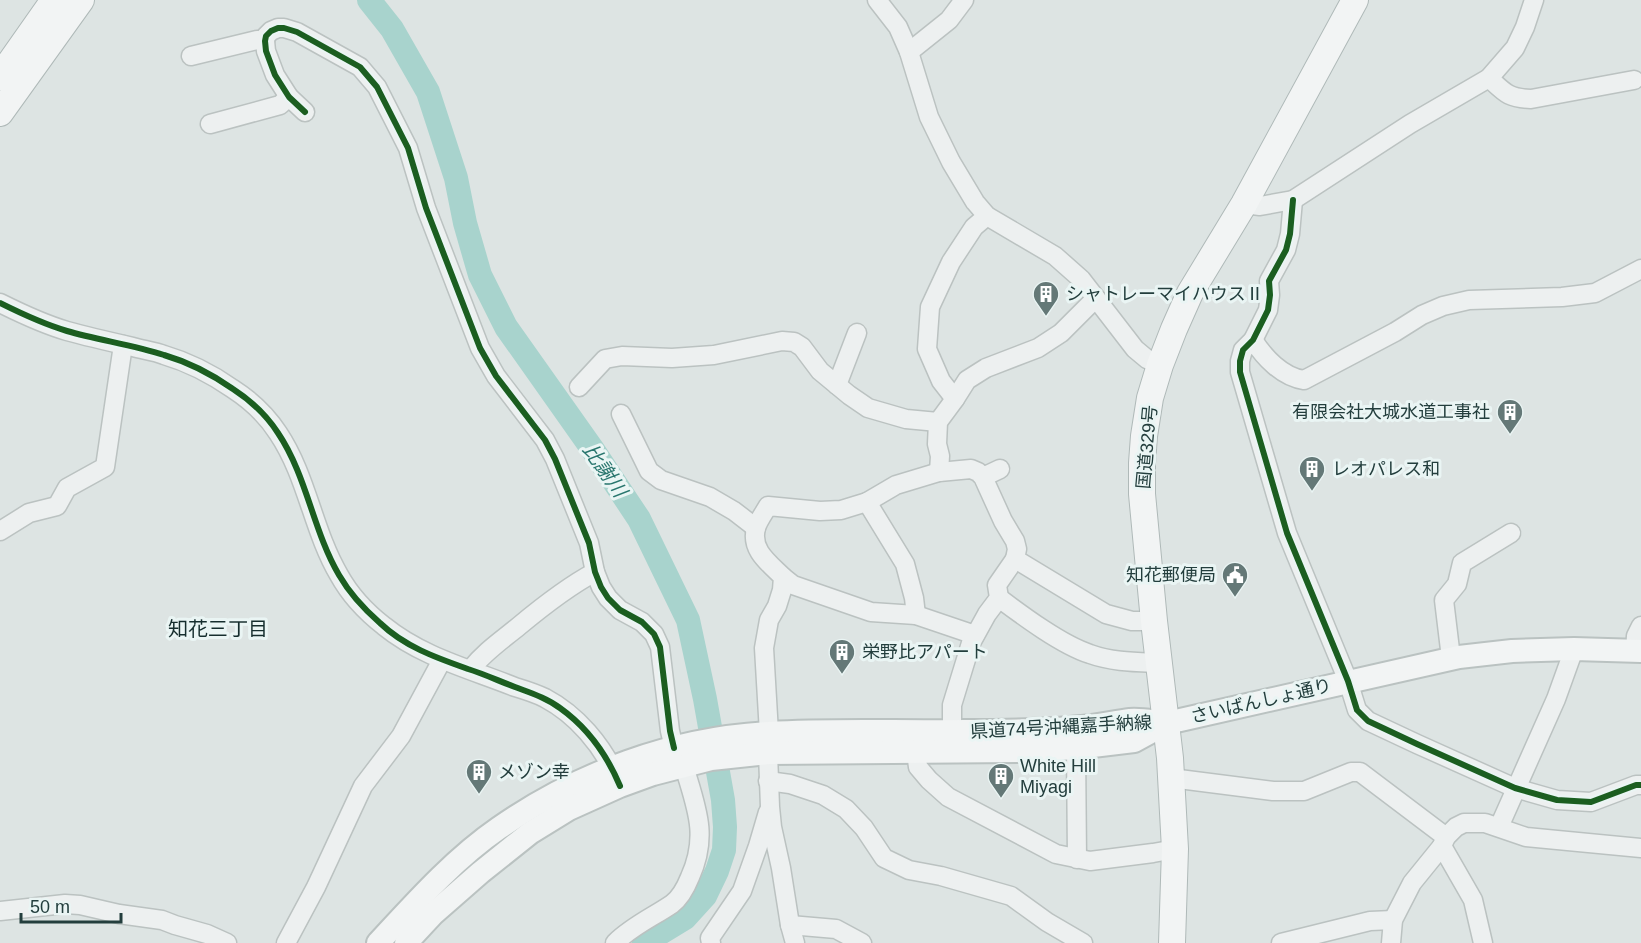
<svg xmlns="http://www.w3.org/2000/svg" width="1641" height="943" font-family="Helvetica,'Noto Sans JP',sans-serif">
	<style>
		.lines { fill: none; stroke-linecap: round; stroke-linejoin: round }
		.river { stroke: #a8d3cd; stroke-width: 24 }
		.minor-casing { stroke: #bbc2c1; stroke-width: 21 }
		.major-casing { stroke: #bac2c1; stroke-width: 26 }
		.highway-casing { stroke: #afb9b8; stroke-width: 28 }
		.minor { stroke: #edf0f0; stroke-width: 18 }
		.major { stroke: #f2f4f4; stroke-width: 22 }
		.highway { stroke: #f2f4f4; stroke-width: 26 }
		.cycleway-casing { stroke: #eaf5f4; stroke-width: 10 }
		.cycleway { stroke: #1b5e20; stroke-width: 6 }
		.labels { text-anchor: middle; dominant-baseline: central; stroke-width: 6; stroke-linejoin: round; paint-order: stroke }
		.poi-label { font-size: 18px; fill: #233e3d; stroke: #eaf5f4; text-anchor: start }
		.street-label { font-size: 18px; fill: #233e3d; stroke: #eaf5f4 }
		.water-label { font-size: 20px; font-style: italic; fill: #29766e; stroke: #eaf5f4 }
		.neighbourhood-label { font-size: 20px; fill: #162e2e; stroke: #eaf5f4 }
	</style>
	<rect width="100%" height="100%" fill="#dde4e3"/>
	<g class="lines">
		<polyline class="river" points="369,0 392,29 428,92 456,178 465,223 480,275 506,327 593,450 639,519 688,620 705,699 723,800 725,827 724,850 717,871 705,896 685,918 644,943"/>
		<g class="minor-casing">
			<g id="minor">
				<polyline points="877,0 898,27 909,52 929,117 951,162 975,202 987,216 1055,256 1081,279 1135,349 1147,359 1160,365"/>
				<polyline points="909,52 949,20 964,0"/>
				<polyline points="191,56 257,40 265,41"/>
				<path d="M 1489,78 C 1505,93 1508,98 1531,99 L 1634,80"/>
				<polyline points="305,112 289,97 275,75 266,51 265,41 266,36 271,31 278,28 284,28 297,32 360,67 377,87 408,148 426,208 480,348 496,376 545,440 555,459 589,543 595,572 601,587 608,598 620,610 642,622 654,634 660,647 670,731 674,748"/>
				<polyline points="210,124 280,105 289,97"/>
				<polyline points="1293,200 1290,234 1286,250 1269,281 1270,295 1268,310 1253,340 1243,350 1240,361 1240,372 1287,533 1348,681 1357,710 1368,721 1417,744 1515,788 1557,800 1591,802 1636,785 1641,785"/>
				<polyline points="1244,204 1260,206 1293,200 1410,124 1489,78 1515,48 1525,27 1534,0"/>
				<path d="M 0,303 C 22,314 43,324 67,331 C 89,337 111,342 133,347 C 143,350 154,351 164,355 C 188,362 213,375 233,389 C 250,400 267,416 278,433 C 307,476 313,531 339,575 C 350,595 366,612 384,626 C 422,657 470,669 515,687 C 525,690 535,693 545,698 C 577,715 602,745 617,778"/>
				<path d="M 1253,340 C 1264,357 1282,377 1304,380 L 1395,332 L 1422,315 L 1443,306 L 1469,300 L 1562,297 L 1595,293 L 1641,269"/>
				<polyline points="837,385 857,333"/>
				<polyline points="579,387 605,359 622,356 672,358 714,355 782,341 794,342 802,347 820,371 849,395 868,408 906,419 938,422"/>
				<polyline points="955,399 941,381 927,349 930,307 951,262 974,227 987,216"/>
				<polyline points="621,414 649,471 661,480 710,497 734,511 756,528"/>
				<polyline points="939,472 940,456 937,444 938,422 955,399 967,380 986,368 1038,348 1061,333 1096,298"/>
				<polyline points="983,477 1000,469"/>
				<polyline points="867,502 905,564 914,598 916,615"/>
				<polyline points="0,531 29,513 57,506 67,488 105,467 123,345"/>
				<polyline points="783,577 793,585 871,612 916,615 975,635"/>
				<path d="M 999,598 C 1023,616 1062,645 1090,654 C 1112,662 1136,662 1159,663"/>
				<polyline points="1635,651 1636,636 1641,626"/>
				<polyline points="1451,658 1444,600 1457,584 1462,563 1511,533"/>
				<path d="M 471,669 C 484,652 502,640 519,626 C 543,606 567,587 595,572"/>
				<polyline points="952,731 952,705 971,643 987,614 999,598 997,585 1015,559"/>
				<path d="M 769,733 L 764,648 L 769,620 L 777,606 L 782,590 L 783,577 C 769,563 750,550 756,528 C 758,521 764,513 768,506 L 820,511 L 841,510 L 867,502 L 896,485 L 939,472 L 971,469 L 978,472 L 983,477 L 1003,521 L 1015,541 L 1017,549 L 1015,559 L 1106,614 L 1132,621 L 1154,621"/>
				<polyline points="1076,748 1077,859"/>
				<polyline points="916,752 918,767 929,780 948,797 1056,854 1090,861 1153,853 1175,849"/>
				<polyline points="768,753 770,807 772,827 781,868 790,925 795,943"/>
				<polyline points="1171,778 1273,791 1304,791 1351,772 1360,772 1446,837"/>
				<polyline points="768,781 790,784 823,795 846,809 864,828 884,858 909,870 941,876 1011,896 1047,922 1083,943"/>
				<polyline points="1499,827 1556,699 1574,649"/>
				<polyline points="1442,846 1473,900 1483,943"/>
				<polyline points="0,911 65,904 80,905 119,914 162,920 175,925 207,934 227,943"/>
				<polyline points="790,925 836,929 862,943"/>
				<polyline points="286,943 316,887 363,786 401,736 442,660"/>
				<path d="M 615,943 C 632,926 653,917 672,904 C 680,898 686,887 690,877 C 709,835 696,807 684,766"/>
				<polyline points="711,943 710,938 742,891 758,846 768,812"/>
				<polyline points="1281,943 1370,921 1393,920"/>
				<polyline points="1391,943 1393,920 1412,883 1442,846 1446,837 1456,827 1464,823 1485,823 1526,837 1641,848"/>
			</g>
		</g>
		<g class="major-casing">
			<g id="major">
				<path d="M 378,943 C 415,903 454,859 499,828 C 578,773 673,738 769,733 C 834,729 899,732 964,731 C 1003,731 1042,731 1081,727 C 1098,726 1114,722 1130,720 C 1142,719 1155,722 1167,723"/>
				<polyline points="406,943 433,914 481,872 530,833 569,809 620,786 653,774 711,759 768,753 1023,751 1076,748 1134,741 1167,723 1459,657 1512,651 1574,649 1641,651"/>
			</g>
		</g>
		<g class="highway-casing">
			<g id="highway">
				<polyline points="0,77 54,0"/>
				<polyline points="0,113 81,0"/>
				<polyline points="1172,943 1175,849 1170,758 1154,621 1142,494 1142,463 1144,436 1150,398 1160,365 1174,329 1190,293 1244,204 1355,0"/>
			</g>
		</g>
		<use href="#minor" class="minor"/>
		<use href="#major" class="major"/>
		<use href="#highway" class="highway"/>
		<g class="cycleway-casing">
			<g id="cycleway">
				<polyline points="305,112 289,97 275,75 266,51 265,41 266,36 271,31 278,28 284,28 297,32 360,67 377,87 408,148 426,208 480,348 496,376 545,440 555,459 589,543 595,572 601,587 608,598 620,610 642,622 654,634 660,647 670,731 674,748"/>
				<polyline points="1293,200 1290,234 1286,250 1269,281 1270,295 1268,310 1253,340 1243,350 1240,361 1240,372 1287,533 1348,681 1357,710 1368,721 1417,744 1515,788 1557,800 1591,802 1636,785 1641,785"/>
				<path d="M 0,303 C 22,314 43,324 67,331 C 98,340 133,345 164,355 C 188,362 213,375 233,389 C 250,400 267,416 278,433 C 307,476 313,531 339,575 C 350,594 364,609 380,623 C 405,647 437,658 468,669 C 484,674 499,681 515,687 C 531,693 547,698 560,708 C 588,728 607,755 620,786"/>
			</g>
		</g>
		<use href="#cycleway" class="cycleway"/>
	</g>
	<defs>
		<g id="building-pin" transform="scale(1.35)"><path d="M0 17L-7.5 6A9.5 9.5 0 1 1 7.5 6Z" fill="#647877" stroke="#eaf5f4"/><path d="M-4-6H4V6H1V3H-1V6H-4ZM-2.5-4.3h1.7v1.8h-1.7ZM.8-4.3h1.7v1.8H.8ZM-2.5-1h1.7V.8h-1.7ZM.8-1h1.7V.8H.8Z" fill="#fff"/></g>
		<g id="civic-pin" transform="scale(1.35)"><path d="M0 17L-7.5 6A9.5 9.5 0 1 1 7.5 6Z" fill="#647877" stroke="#eaf5f4"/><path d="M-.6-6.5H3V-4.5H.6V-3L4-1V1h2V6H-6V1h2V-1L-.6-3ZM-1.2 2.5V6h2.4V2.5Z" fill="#fff"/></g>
	</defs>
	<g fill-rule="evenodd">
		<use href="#building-pin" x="1046" y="294"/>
		<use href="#building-pin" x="1510" y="412"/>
		<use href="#building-pin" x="1312" y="469"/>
		<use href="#civic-pin" x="1235" y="575"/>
		<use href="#building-pin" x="842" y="652"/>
		<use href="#building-pin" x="479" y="772"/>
		<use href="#building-pin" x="1001" y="776"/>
	</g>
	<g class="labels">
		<g class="poi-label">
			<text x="1066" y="294">シャトレーマイハウスⅡ</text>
			<text x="1490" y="412" text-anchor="end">有限会社大城水道工事社</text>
			<text x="1332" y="469">レオパレス和</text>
			<text x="1216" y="575" text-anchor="end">知花郵便局</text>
			<text x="862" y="652">栄野比アパート</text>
			<text x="1020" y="766">White Hill<tspan x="1020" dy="21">Miyagi</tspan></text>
			<text x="498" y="772">メゾン幸</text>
		</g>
		<g class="street-label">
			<text transform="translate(1147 447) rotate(-85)">国道329号</text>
			<text transform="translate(1261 701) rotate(-13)">さいばんしょ通り</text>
			<text transform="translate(1061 727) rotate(-3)">県道74号沖縄嘉手納線</text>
		</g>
		<g class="water-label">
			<text transform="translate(605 470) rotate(55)">比謝川</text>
		</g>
		<g class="neighbourhood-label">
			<text x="218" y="629">知花三丁目</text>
		</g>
	</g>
	<path d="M21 913v9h100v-9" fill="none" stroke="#233e3d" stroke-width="3"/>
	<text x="30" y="913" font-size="18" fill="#233e3d" stroke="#eaf5f4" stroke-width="4.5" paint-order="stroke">50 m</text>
</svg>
